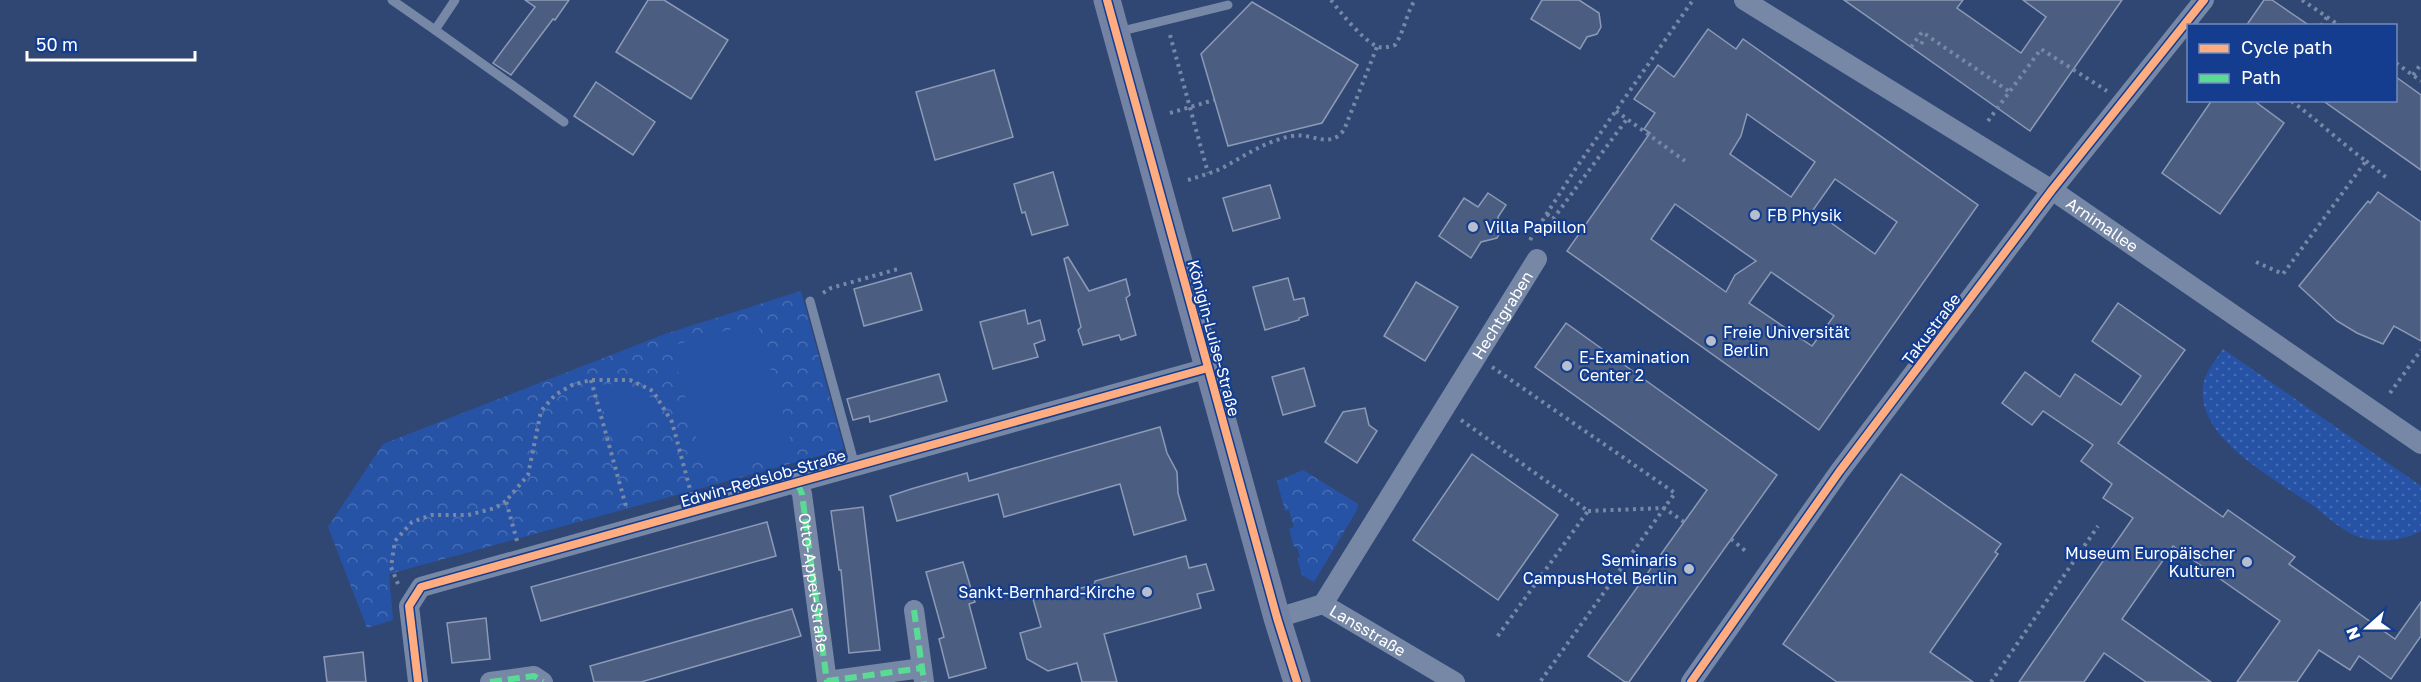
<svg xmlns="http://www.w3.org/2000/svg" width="2421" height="682" font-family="'Golos Text',sans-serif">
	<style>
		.grass { fill: url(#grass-dots) }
		.park { fill: url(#park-crowns) }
		.garden { fill: #2753a7 }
		.building { fill: #4b5e82; stroke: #8c9ab5; stroke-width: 1.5; fill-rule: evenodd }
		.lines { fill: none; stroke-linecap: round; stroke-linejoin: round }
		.path { stroke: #7788a7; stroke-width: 4; stroke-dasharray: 3 4.5; stroke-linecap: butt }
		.lane { stroke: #7788a7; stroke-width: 9 }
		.street { stroke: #7788a7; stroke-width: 20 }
		.secondary { stroke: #7483a3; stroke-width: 27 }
		.quiet { stroke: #5adb95; stroke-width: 6; stroke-dasharray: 12 6; stroke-linecap: butt }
		.cycleway-casing { stroke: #143d90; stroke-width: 11 }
		.cycleway { stroke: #ffac80; stroke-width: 8 }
		.poi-dot { fill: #b7bfce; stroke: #143d90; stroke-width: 2 }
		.labels { text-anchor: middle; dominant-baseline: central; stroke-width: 4.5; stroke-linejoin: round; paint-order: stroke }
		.poi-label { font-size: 16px; fill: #fff; stroke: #143d90; text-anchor: start }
		.street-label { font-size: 16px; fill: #fff; stroke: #143d90 }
	</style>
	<defs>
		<pattern id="grass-dots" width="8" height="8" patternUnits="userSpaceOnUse" patternTransform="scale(1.5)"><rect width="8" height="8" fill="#2753a7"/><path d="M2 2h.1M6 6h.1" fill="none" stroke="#476db4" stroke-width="1.8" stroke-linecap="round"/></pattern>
		<pattern id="park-crowns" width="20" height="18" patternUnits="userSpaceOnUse" patternTransform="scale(1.5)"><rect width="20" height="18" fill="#2753a7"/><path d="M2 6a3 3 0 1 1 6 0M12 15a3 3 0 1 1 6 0" fill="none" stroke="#476db4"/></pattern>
	</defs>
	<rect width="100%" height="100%" fill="#304774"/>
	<path class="grass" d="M 2223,349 L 2421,486 L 2421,531 C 2401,542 2370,544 2350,533 C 2335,525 2322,512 2309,503 C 2275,479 2207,443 2203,398 C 2201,376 2211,367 2223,349 Z"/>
	<g class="park">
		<polygon points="801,291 844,449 389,574 393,620 367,628 328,527 383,444 665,334"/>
		<polygon points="1303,470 1358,504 1357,510 1314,582 1302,575 1297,558 1300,557 1297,547 1294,547 1289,529 1294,527 1289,510 1285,511 1277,481"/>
	</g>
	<g class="garden">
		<polygon points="757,322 794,452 707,476 671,346"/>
		<polygon points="622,384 647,393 665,418 611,435 596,385"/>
	</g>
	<g class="building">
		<polygon points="525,0 569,0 555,20 553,19 511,75 493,63 535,7"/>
		<polygon points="648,0 664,0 728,40 691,99 616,52"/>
		<polygon points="1542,0 1579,0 1599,13 1601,27 1597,34 1587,37 1580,49 1531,19"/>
		<polygon points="1844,0 1963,0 1957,8 2021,53 2046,17 2023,0 2122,0 2030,131"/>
		<polygon points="2264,0 2272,0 2310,26 2246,26"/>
		<polygon points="1252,2 1358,65 1322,123 1228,146 1201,54"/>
		<path d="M 1708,29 L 1736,49 L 1743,39 L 1978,205 L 1819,430 L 1567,251 L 1650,133 L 1644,129 L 1655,113 L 1634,99 L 1658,65 L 1674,77 ZM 1747,114 L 1815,162 L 1791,197 L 1730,154 L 1741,136 ZM 1835,179 L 1897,222 L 1875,254 L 1813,210 ZM 1675,204 L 1756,261 L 1735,275 L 1726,292 L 1651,239 ZM 1771,272 L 1834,316 L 1812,346 L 1749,303 Z"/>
		<polygon points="994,70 1013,137 935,160 916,92"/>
		<polygon points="2396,77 2421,95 2421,170 2322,100 2396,100"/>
		<polygon points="596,82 655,122 633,155 574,116"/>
		<polygon points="2212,100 2253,100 2284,123 2220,214 2162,173"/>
		<polygon points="1053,172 1068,225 1032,235 1025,212 1022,213 1014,184"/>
		<polygon points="1270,185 1280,218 1233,231 1223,198"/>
		<polygon points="2378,192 2421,222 2421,341 2394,326 2383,344 2357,333 2337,321 2299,286 2368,201 2370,203"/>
		<polygon points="1488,193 1506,205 1498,217 1501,231 1497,238 1481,242 1471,258 1439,236 1464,198 1478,207"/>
		<polygon points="1068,257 1089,291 1126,279 1130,295 1126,298 1136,335 1121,340 1119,335 1083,345 1078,330 1081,327 1064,259"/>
		<polygon points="911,273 922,310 864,326 854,289"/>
		<polygon points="1288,278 1294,300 1304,298 1308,315 1299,318 1299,320 1265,330 1253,287"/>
		<polygon points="1416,282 1458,307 1425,361 1384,336"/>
		<polygon points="2118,303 2185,350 2118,443 2223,517 2228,510 2295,557 2289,564 2395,639 2421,602 2421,636 2391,679 2359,656 2350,670 2319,650 2297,682 2237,682 2280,621 2173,546 2122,619 2211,682 2146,682 2104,653 2084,682 2019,682 2133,518 2103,498 2112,484 2081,461 2093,445 2043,411 2032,425 2002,403 2025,372 2060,397 2075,374 2121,405 2141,376 2092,341"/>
		<polygon points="1025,310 1028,324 1040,320 1045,340 1034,344 1038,357 993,369 980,322"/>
		<polygon points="1566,323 1777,475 1629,682 1625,682 1588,656 1707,490 1535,367"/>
		<polygon points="1304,368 1315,406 1283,415 1272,377"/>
		<polygon points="939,374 947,401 870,422 869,416 853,420 847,399"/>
		<polygon points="1365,408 1369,425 1377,431 1357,463 1325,442 1343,412"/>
		<polygon points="1160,427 1167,453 1177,472 1178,493 1186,520 1134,535 1120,484 1004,517 998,494 897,521 890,496 911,489 967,473 969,481"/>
		<polygon points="1472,454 1558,515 1498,600 1413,540"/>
		<polygon points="1901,474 2001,544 1995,552 1998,554 1930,652 1973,682 1837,682 1783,644"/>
		<polygon points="863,507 880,650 849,653 841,570 839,570 831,511"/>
		<polygon points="767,522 776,556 541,621 531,587"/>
		<polygon points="1186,556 1189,568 1206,564 1214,590 1197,594 1201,608 1104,634 1117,682 1082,682 1077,663 1048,671 1027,659 1020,633 1041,627 1033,599 1094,585 1095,581"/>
		<polygon points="963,562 975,602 969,604 986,668 949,678 939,639 944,637 926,572"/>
		<polygon points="792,609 801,636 641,682 594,682 590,666"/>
		<polygon points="486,618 490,659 452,663 447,623"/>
		<polygon points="363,652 366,682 327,682 324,657"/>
	</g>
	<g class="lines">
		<g class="path">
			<path d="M 1331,0 C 1341,13 1361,38 1376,46 C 1382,49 1388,47 1395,45 C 1404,32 1406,14 1415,0"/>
			<polyline points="2302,0 2340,26"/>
			<polyline points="2321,26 2327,17"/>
			<polyline points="1170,35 1208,173"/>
			<polyline points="1921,44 1923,41"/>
			<polyline points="1911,47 1922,32 2010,92"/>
			<polyline points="2396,63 2421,81"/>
			<polyline points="2413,75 2421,64"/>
			<polyline points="1616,111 1685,161"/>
			<polyline points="1170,113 1214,100"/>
			<polyline points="1988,121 2041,49 2107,91"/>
			<polyline points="2366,161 2388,179"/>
			<path d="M 1188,180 C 1200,176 1213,173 1224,167 C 1246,155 1266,141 1292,136 C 1312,132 1329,150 1344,130 L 1377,47"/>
			<polyline points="1547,214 1553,219 1627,119"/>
			<polyline points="1530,240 1576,168 1693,0"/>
			<path d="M 2256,262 L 2283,274 L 2366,161 C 2340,142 2316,119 2290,100"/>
			<polyline points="823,293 831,288 898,269"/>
			<polyline points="1492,367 1675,493 1540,682"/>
			<polyline points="591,380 627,510"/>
			<polyline points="2390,393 2421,350"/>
			<polyline points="1461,420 1588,511 1497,637"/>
			<polyline points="1588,511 1664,508 1684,522"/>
			<polyline points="1731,539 1748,553"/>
			<polyline points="517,541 506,501 528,475 541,411 555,395 572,385 591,380 630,380 653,391 672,422 691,493"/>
			<polyline points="398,584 391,567 395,541 412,522 432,515 468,515 495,508 506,501"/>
			<polyline points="1991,682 2098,526"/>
		</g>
		<g class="lane">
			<polyline points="392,0 435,30"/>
			<polyline points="455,0 435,30 564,122"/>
			<polyline points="1118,32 1228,5"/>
			<polyline points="810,301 855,466"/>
		</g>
		<g class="street">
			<path id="s1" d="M 1744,0 L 2052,190 L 2421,444"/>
			<path id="s2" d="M 798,484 L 802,494 L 827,682"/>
			<path id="s3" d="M 1323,604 L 1537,259"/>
			<polyline points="914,610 924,682"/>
			<path id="s4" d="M 1277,618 L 1323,604 L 1455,682"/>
			<polyline points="827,681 922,668"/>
			<polyline points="418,682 409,606 421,587 1208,368"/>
			<polyline points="490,682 534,676 543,682"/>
			<polyline points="1691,682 1839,472 2052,190 2204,0"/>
		</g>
		<polyline class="secondary" points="1107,0 1277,618 1297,682"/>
		<g class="quiet">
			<polyline points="798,484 802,494 827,682"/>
			<polyline points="914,610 924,682"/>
			<polyline points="827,681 922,668"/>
			<polyline points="490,682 534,676 543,682"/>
		</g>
		<g class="cycleway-casing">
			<g id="cycleway">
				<polyline points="1107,0 1277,618 1297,682"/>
				<polyline points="418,682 409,606 421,587 1208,368"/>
				<polyline points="1691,682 1839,472 2052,190 2204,0"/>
			</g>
		</g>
		<use href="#cycleway" class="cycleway"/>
	</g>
	<g class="poi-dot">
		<circle cx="1755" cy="215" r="6"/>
		<circle cx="1473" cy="227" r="6"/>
		<circle cx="1711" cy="341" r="6"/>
		<circle cx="1567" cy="366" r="6"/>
		<circle cx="2247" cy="562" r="6"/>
		<circle cx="1689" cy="569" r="6"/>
		<circle cx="1147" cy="592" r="6"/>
	</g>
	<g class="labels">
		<g class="poi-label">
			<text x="1767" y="215">FB Physik</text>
			<text x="1485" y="227">Villa Papillon</text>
			<text x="1723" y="332">Freie Universität<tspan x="1723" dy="18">Berlin</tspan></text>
			<text x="1579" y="357">E-Examination<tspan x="1579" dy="18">Center 2</tspan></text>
			<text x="2235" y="553" text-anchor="end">Museum Europäischer<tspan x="2235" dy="18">Kulturen</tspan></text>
			<text x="1677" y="560" text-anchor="end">Seminaris<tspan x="1677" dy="18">CampusHotel Berlin</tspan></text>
			<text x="1135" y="592" text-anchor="end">Sankt-Bernhard-Kirche</text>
		</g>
		<g class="street-label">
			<text stroke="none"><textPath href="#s1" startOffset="423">Arnimallee</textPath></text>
			<text stroke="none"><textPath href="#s3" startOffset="340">Hechtgraben</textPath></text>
			<text transform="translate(1931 329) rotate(-53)">Takustraße</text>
			<text transform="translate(1214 338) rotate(75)">Königin-Luise-Straße</text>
			<text transform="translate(763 478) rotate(-16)">Edwin-Redslob-Straße</text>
			<text stroke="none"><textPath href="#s2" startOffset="100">Otto-Appel-Straße</textPath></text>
			<text stroke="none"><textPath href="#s4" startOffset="100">Lansstraße</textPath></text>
		</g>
	</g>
	<rect x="2187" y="24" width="210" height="78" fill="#143d90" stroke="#728bbc" stroke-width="1.5"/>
	<rect x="2199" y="44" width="30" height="9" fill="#ffac80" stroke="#728bbc" stroke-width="1.5"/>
	<text x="2241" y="54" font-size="18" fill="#ffffff">Cycle path</text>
	<rect x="2199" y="74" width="30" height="9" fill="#5adb95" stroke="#728bbc" stroke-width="1.5"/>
	<text x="2241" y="84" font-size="18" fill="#ffffff">Path</text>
	<g transform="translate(2367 628) rotate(249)" stroke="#143d90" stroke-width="4.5" paint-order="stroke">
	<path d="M0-4.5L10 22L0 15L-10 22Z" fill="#ffffff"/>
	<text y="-9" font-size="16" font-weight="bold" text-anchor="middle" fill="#ffffff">N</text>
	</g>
	<path d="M27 51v9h168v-9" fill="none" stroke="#ffffff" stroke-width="3"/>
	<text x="36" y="51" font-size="18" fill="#ffffff" stroke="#143d90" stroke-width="4.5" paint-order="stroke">50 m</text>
</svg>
